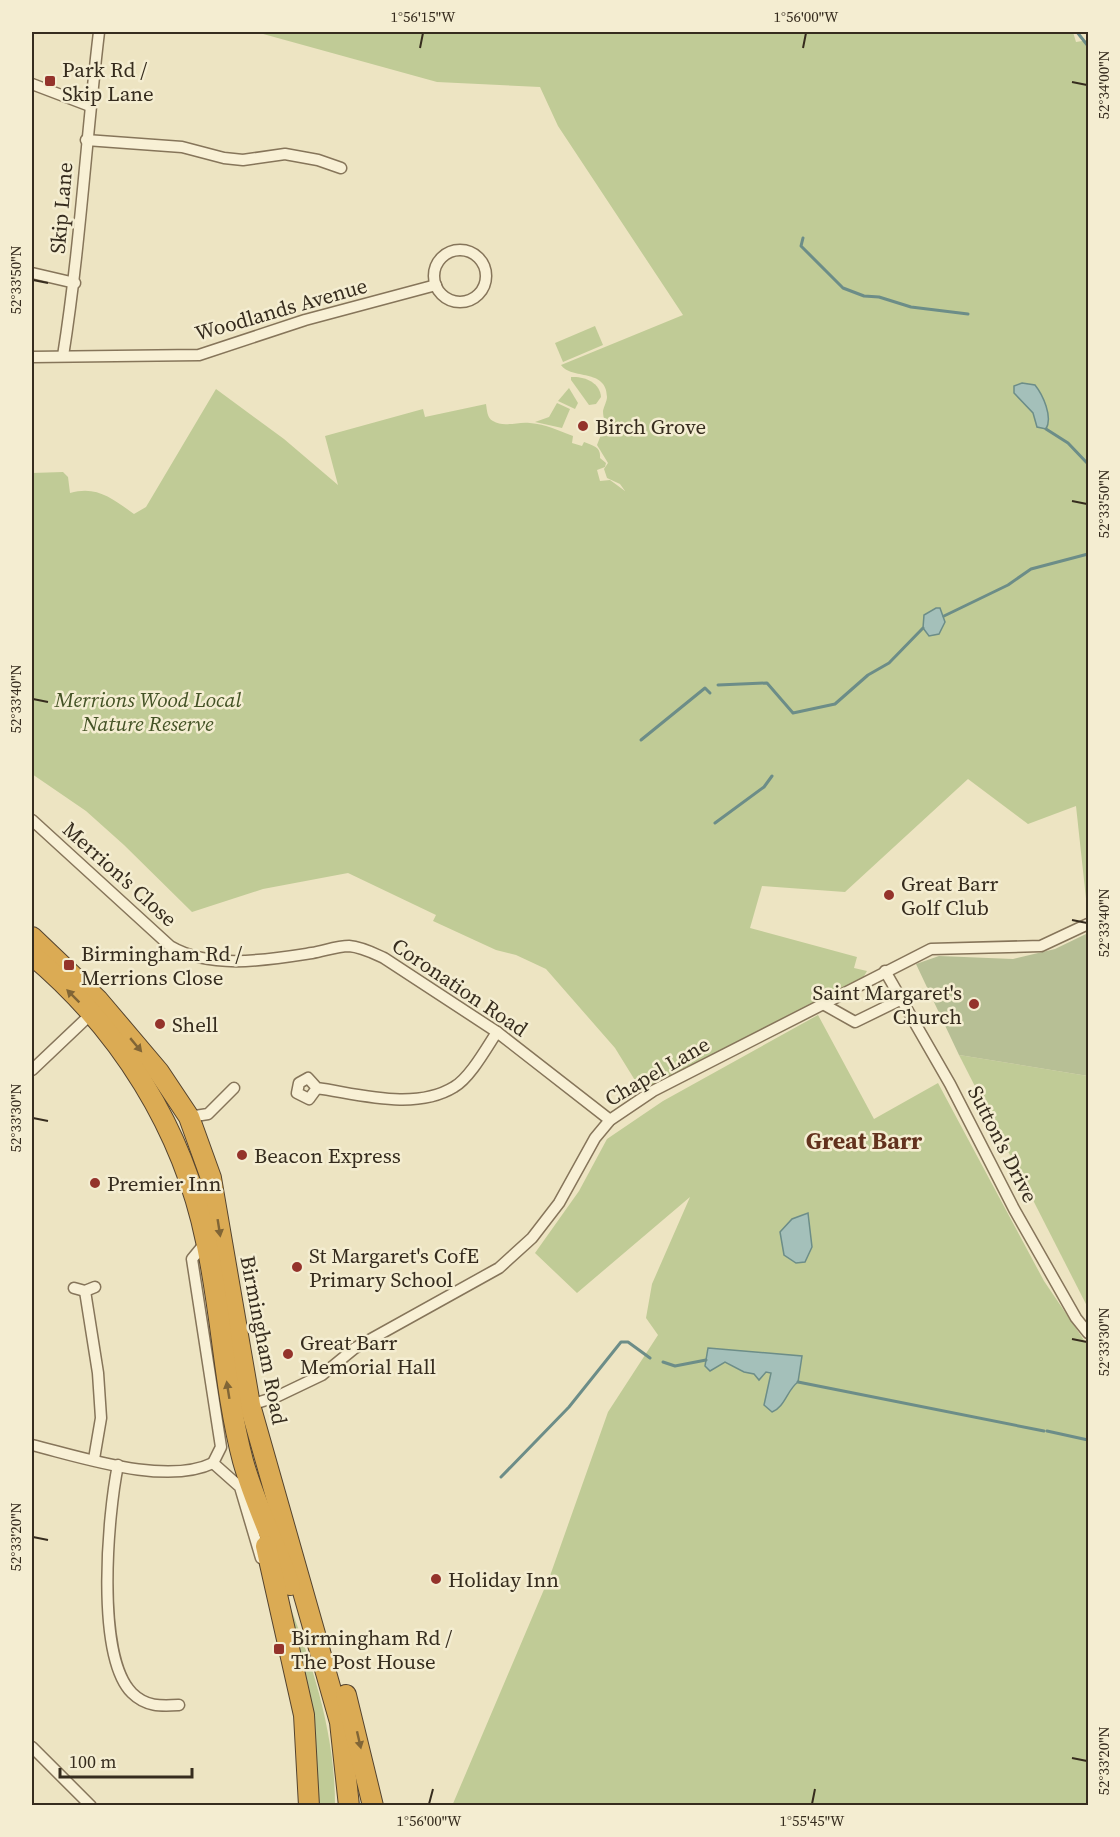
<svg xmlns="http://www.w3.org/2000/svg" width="1120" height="1837" font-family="'Source Serif 4',serif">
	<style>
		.green { fill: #c0cb96 }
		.cemetery { fill: #b7bf95 }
		.water { fill: #a4c0ba; stroke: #6c8d88; stroke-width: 1.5 }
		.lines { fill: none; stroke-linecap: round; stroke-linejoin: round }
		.stream { stroke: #6c8d88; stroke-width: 3 }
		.street-casing { stroke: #86755a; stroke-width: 13 }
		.highway-casing { stroke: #54432e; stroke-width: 22 }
		.street { stroke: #f8f0d5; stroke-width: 10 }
		.highway { stroke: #dbab54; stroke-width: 20 }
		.oneway { fill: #806536 }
		.ticks { fill: none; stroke: #362c1e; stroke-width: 2 }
		.poi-dot { fill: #94332b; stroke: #f4edd1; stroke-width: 2 }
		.labels { text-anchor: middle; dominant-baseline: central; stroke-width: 5; stroke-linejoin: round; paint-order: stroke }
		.poi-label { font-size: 21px; fill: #362c1e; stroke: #f4edd1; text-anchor: start }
		.street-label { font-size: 21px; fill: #362c1e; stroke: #f4edd1 }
		.park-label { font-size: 21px; font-style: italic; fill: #435225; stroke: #f4edd1 }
		.quarter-label { font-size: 24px; font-weight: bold; fill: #62321e; stroke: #f4edd1 }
		.neatline { fill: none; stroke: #362c1e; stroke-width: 2 }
		.ticks-label { font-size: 15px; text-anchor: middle; fill: #362c1e }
	</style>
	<rect width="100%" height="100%" fill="#ede4c2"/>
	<g class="green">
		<path d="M 256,32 L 1073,32 L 1076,42 L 1088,40 L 1088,917 L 1076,806 L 1028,824 L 968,779 L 845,892 L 762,886 L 750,928 L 857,957 L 854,968 L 867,971 L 863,978 L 648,1090 L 641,1090 L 615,1048 L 546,969 L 516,955 L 496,950 L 433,921 L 436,915 L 348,873 L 263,889 L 192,912 L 124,845 L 86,811 L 32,774 L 32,473 L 63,472 L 68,477 L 70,493 C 97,485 113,499 134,514 L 146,507 L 216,389 L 284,439 L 338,485 L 325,436 L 423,409 L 425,417 L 486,404 C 487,410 487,418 493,421 C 504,428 518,421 530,423 C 546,424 559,431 573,436 L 572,443 L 582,446 L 584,442 C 594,446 601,447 600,458 L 606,463 L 605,467 L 597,470 L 600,481 L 610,480 L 625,491 L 620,484 L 607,478 L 604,469 L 608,463 L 597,445 L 602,432 L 606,433 C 607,426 603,419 603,411 C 604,406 607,401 607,397 C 607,368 571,380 561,365 L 683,315 L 558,126 L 540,87 L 437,82 Z"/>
		<polygon points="595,326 603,345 563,362 555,343"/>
		<path d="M 571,377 C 584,376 600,382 601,397 L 596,404 L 589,405 L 571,380 Z"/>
		<polygon points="569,388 578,403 575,409 558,401"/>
		<polygon points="557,403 570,409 562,428 535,422 549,417"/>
		<polygon points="818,1015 874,1119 938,1083 1044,1281 1088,1346 1088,1805 452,1806 551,1573 608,1412 658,1335 646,1318 652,1284 690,1197 577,1293 535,1253 579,1191 607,1139 663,1101"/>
		<polygon points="959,1055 1088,1076 1088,1308"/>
		<path d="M 282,1586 C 310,1656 335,1730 335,1805 L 313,1805 Z"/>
	</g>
	<polygon class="cemetery" points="1088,933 1088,1076 959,1055 916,964 939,956 1013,959 1055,949"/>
	<g class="water">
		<path d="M 1022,383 L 1035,385 C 1043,395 1053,417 1046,429 L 1037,427 L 1033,413 L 1014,393 L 1014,386 Z"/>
		<polygon points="936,608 940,608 945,622 939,634 929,636 923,628 924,615"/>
		<polygon points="808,1213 812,1247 805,1262 796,1263 784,1255 780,1232 792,1219"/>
		<path d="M 708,1348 L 802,1356 L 798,1382 C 787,1390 785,1407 772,1412 L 764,1405 L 771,1373 L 766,1372 L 759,1380 L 754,1374 L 744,1372 L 725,1362 L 710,1371 L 705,1366 Z"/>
	</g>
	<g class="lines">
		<g class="stream">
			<polyline points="1077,32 1088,46"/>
			<polyline points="803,238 801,246 843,288 864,296 879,297 911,307 968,314"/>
			<polyline points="1046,429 1068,443 1088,464"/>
			<polyline points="944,616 1008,585 1031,569 1088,554"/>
			<polyline points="718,685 767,683 793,713 835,704 868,675 889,663 923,628"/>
			<polyline points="641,740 705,688 710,693"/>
			<polyline points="715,823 764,787 772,776"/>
			<polyline points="663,1362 675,1366 706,1360"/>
			<polyline points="798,1382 1044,1431"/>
			<polyline points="1047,1431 1088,1440"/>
			<polyline points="501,1477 569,1407 621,1342 628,1342 650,1358"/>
		</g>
		<g class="street-casing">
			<g id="street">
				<polyline points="32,84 90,106"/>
				<polyline points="86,140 182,147 224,158 243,160 285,154 318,160 341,168"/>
				<circle cx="460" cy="276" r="26"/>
				<polyline points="32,273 75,283"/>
				<path d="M 63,356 C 80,249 86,140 99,32"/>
				<polyline points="32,357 199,355 305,320 436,285"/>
				<path d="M 32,820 L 170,946 C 211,970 267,960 312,953 C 324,951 337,946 349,946 C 362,947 373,953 384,958 L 497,1032 L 610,1120"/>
				<polyline points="885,971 950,1084 1014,1209 1076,1318 1088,1333"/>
				<polyline points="823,1004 855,1022 902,999"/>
				<polyline points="32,1070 91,1014"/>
				<path d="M 317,1088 L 309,1099 L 297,1093 L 299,1083 L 308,1078 L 317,1088 C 359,1094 415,1111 454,1087 C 470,1078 487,1047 497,1032"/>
				<polyline points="189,1117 208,1114 234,1088"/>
				<polyline points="206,1242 192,1259 221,1447 213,1463"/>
				<polyline points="74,1288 85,1291 95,1287"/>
				<polyline points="85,1291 98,1373 101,1418 94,1459"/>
				<polyline points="250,1405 276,1397 322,1375 355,1348 499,1268 532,1238 559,1203 595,1138 610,1120 653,1091 931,949 1041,946 1088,924"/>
				<path d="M 32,1445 C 81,1457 166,1486 213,1463"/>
				<polyline points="213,1463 240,1487 261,1558"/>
				<path d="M 118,1465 C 108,1513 95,1656 132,1693 C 146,1707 161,1706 179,1705"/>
				<polyline points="32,1747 91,1806"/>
			</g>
		</g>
		<g class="highway-casing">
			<g id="highway">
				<polyline points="32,937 98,1000 159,1072 189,1117 211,1178 250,1405 340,1722 349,1806"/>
				<path d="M 32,955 C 120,1029 183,1129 206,1241 C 222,1314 224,1389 243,1461 C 255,1504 275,1544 290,1585"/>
				<polyline points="266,1546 304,1715 309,1806"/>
				<polyline points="346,1695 373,1806"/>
			</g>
		</g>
		<use href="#street" class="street"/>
		<use href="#highway" class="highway"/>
	</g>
	<defs><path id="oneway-solid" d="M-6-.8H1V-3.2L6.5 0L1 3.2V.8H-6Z" transform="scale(1.5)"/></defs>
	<g class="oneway">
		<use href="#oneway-solid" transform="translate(73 996) rotate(-135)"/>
		<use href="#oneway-solid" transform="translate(136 1045) rotate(50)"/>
		<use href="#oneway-solid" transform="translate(219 1228) rotate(81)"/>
		<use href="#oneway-solid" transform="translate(228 1390) rotate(-99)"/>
		<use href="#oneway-solid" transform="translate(359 1740) rotate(77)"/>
	</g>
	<path class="ticks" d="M 420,48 L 423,33M 803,48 L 806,33M 1072,82 L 1087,85M 33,280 L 48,283M 1072,501 L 1087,504M 33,699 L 48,702M 1072,920 L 1087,923M 33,1118 L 48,1121M 1072,1339 L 1087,1342M 33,1537 L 48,1540M 1072,1758 L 1087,1761M 429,1804 L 433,1789M 812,1804 L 815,1789"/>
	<g class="poi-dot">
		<rect x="44" y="75" width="12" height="12" rx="3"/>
		<circle cx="583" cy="426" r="6"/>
		<circle cx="889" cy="895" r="6"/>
		<rect x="63" y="959" width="12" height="12" rx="3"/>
		<circle cx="974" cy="1004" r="6"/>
		<circle cx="160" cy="1024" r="6"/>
		<circle cx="242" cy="1155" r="6"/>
		<circle cx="95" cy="1183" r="6"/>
		<circle cx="297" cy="1267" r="6"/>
		<circle cx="288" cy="1354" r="6"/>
		<circle cx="436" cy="1579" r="6"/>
		<rect x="273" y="1643" width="12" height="12" rx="3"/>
	</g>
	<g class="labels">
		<g class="poi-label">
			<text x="62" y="69">Park Rd /<tspan x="62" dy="24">Skip Lane</tspan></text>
			<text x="595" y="426">Birch Grove</text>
			<text x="901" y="883">Great Barr<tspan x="901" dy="24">Golf Club</tspan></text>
			<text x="81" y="953">Birmingham Rd /<tspan x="81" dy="24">Merrions Close</tspan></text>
			<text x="962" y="992" text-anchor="end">Saint Margaret's<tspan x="962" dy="24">Church</tspan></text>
			<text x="172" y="1024">Shell</text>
			<text x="254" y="1155">Beacon Express</text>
			<text x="107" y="1183">Premier Inn</text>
			<text x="309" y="1255">St Margaret's CofE<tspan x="309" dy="24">Primary School</tspan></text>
			<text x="300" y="1342">Great Barr<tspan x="300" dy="24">Memorial Hall</tspan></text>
			<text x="448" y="1579">Holiday Inn</text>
			<text x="291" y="1637">Birmingham Rd /<tspan x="291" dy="24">The Post House</tspan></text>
		</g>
		<g class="street-label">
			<text transform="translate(61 208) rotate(-85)">Skip Lane</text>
			<text transform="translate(281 309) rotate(-16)">Woodlands Avenue</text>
			<text transform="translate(120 874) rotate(42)">Merrion's Close</text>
			<text transform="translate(460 987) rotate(34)">Coronation Road</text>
			<text transform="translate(657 1071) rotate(-30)">Chapel Lane</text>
			<text transform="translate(1003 1144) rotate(63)">Sutton's Drive</text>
			<text transform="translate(264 1340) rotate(79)">Birmingham Road</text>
		</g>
		<g class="park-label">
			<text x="148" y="699">Merrions Wood Local<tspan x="148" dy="24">Nature Reserve</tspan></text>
		</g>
		<g class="quarter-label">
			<text x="864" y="1140">Great Barr</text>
		</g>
	</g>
	<rect width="1120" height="1837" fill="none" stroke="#f4edd1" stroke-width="66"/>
	<path d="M60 1768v9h132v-9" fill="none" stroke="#362c1e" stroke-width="3"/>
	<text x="69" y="1768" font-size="18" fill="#362c1e" stroke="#f4edd1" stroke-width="4.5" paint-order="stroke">100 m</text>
	<rect x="33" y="33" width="1054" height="1771" class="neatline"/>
	<g class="ticks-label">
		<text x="423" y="22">1°56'15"W</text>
		<text x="806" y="22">1°56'00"W</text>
		<text transform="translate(1104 85) rotate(-90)" y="5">52°34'00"N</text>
		<text transform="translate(16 280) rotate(-90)" y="5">52°33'50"N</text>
		<text transform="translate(1104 504) rotate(-90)" y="5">52°33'50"N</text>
		<text transform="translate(16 699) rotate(-90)" y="5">52°33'40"N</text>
		<text transform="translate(1104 923) rotate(-90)" y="5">52°33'40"N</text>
		<text transform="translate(16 1118) rotate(-90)" y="5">52°33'30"N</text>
		<text transform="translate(1104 1342) rotate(-90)" y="5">52°33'30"N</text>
		<text transform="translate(16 1537) rotate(-90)" y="5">52°33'20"N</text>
		<text transform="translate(1104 1761) rotate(-90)" y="5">52°33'20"N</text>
		<text x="429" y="1826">1°56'00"W</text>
		<text x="812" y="1826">1°55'45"W</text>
	</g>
</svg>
